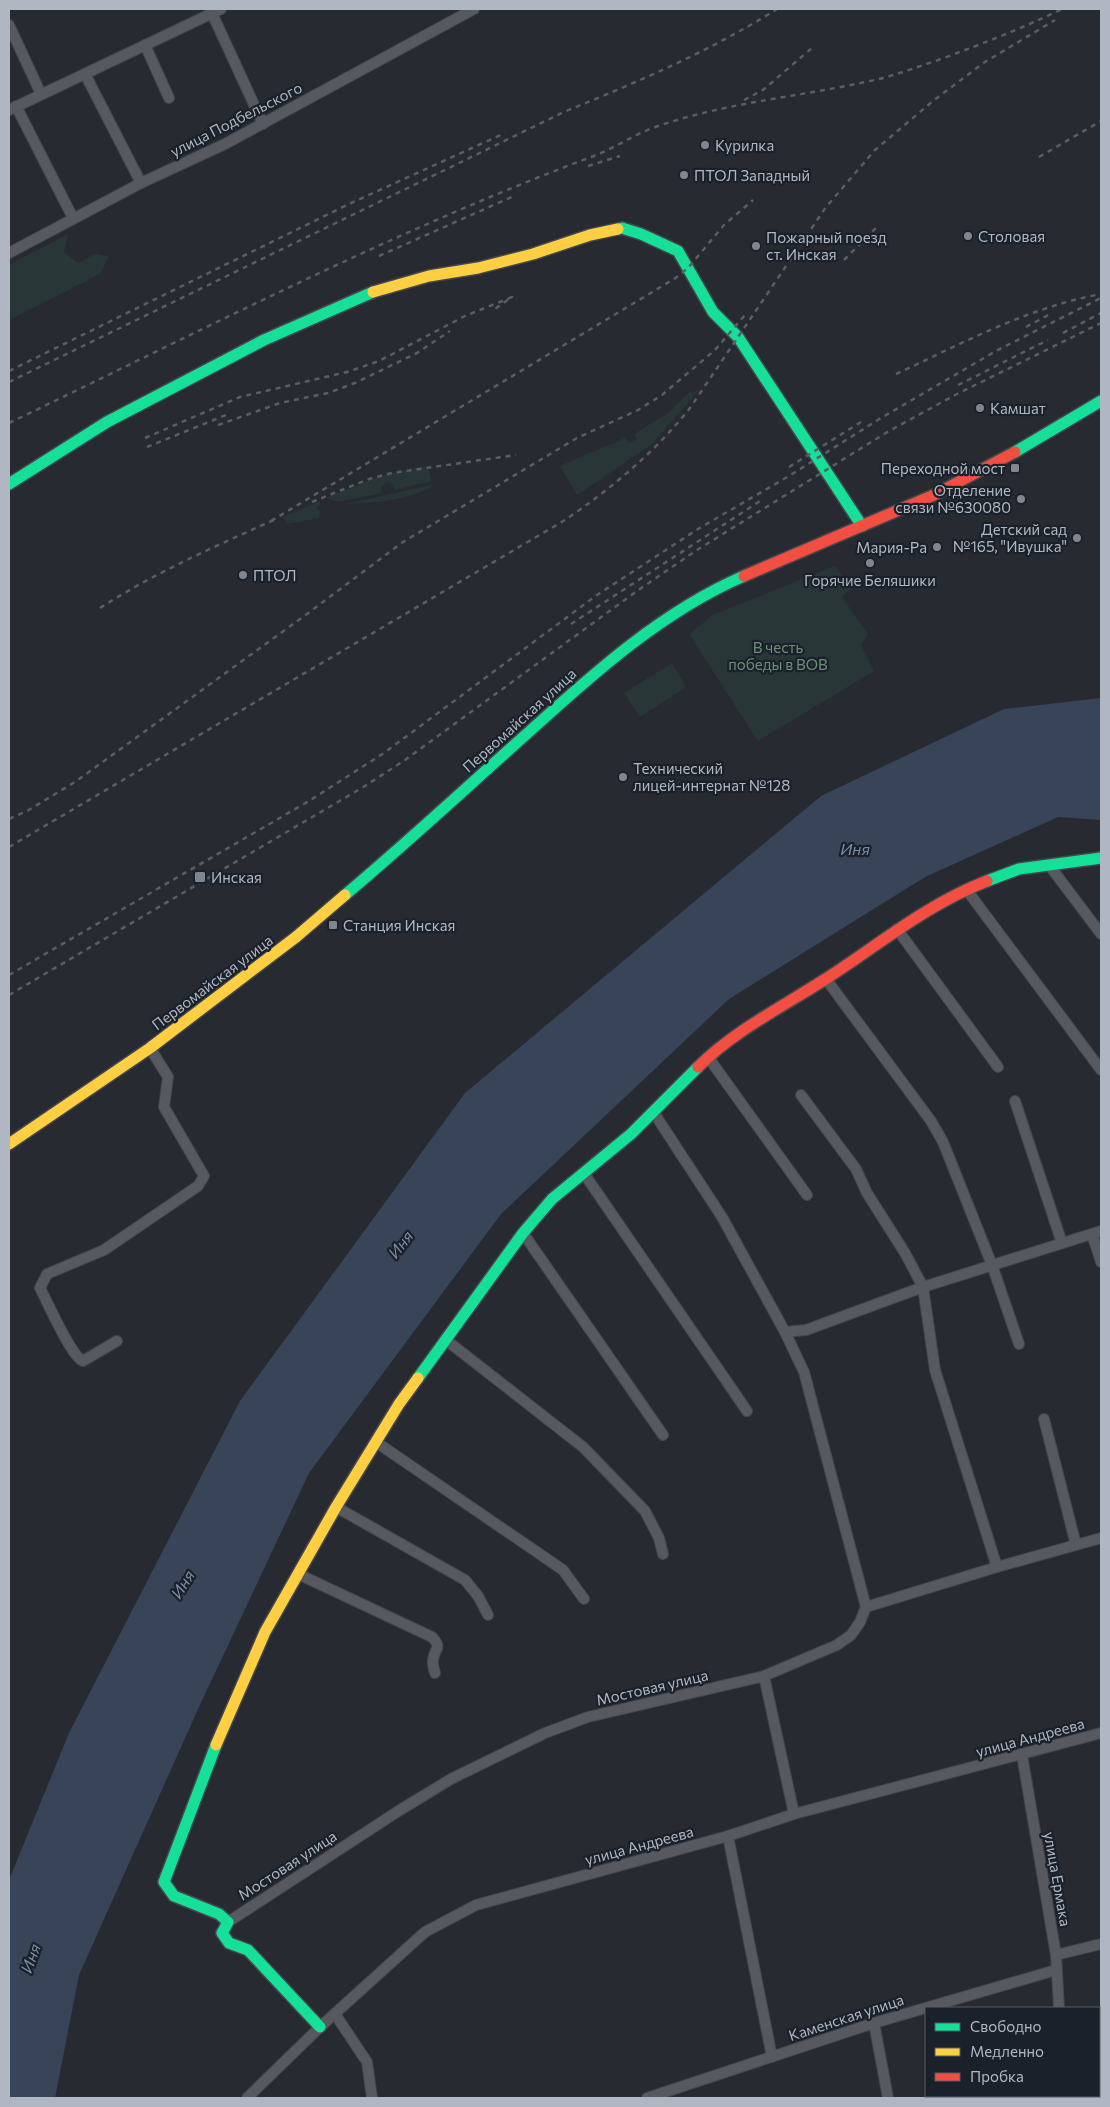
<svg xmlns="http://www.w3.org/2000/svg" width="1110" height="2107" font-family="Commissioner,sans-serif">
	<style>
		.green { fill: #283637 }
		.water { fill: #384559 }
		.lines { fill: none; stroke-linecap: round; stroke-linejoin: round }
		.street-casing { stroke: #43464a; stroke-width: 12 }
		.fast-casing { stroke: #44474e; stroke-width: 14 }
		.slow-casing { stroke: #44474e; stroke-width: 14 }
		.jam-casing { stroke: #44474e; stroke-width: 14 }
		.street { stroke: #565960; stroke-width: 10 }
		.fast { stroke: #16e098; stroke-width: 11 }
		.slow { stroke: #ffcf43; stroke-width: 11 }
		.jam { stroke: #f24e42; stroke-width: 11 }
		.rail { stroke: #5a5d63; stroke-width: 2.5; stroke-dasharray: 5 5; stroke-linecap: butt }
		.poi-dot { fill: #80868f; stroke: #1b212b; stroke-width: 2 }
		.labels { text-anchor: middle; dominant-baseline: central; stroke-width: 4.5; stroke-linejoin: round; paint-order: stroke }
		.street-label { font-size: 15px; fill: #b0b7c2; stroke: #1b212b }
		.poi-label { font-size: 15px; fill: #b0b7c2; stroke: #1b212b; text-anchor: start }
		.park-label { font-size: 15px; fill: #6b9074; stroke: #1b212b }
		.water-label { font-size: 16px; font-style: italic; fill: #7c8ea8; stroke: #1b212b }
	</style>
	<rect width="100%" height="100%" fill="#272b31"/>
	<g class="green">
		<polygon points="68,234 64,252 78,263 95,254 109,256 100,274 9,320 9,265"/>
		<polygon points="699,390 652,444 577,495 560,466 625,438 629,443 637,439 634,434 668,413 689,393"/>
		<polygon points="422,467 428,467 431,481 395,490 393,484 386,482 381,487 382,493 338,502 326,498 380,476"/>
		<path d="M 431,485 L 431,487 C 404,501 375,503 345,504 Z"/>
		<polygon points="320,501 320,505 317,506 317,510 320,510 319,518 287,524 283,517"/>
		<polygon points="835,566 851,589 842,597 868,634 861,645 874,671 758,741 689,634 713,615"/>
		<polygon points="672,663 686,687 640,717 624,693"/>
	</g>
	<polygon class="water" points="1101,698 1101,820 1058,817 925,877 729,999 501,1214 309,1473 198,1709 79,1975 55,2098 9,2098 9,1880 69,1733 240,1401 465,1093 821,796 1004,709"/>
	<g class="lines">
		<g class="street-casing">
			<g id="street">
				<polyline points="210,9 263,124"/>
				<polyline points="9,25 41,94"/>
				<polyline points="145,45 169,98"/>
				<polyline points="85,74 141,183"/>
				<polyline points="16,106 73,218"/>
				<polyline points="9,110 221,9"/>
				<polyline points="9,253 141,183 225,144 474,9"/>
				<polyline points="1049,865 1101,934"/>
				<polyline points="966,889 1101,1070"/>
				<polyline points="897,929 998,1067"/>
				<polyline points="826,979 931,1121 943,1142 992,1265 1019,1344"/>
				<polyline points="708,1057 807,1195"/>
				<polyline points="801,1095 856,1169 867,1193 905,1253 923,1287 935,1370 997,1567"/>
				<polyline points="1015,1101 1062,1243"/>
				<polyline points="654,1113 722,1217 785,1332 806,1330 923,1287 1101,1231"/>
				<polyline points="585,1175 747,1411"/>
				<polyline points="523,1233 663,1435"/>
				<polyline points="1092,1234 1101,1262"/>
				<polyline points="785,1332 804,1372 866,1607"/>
				<polyline points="446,1340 583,1447 645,1511 659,1538 663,1554"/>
				<path d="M 117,1341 L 83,1361 C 71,1356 48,1303 40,1288 L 47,1274 L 104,1250 L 198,1186 L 204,1176 L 164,1107 L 168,1077 L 150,1048"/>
				<polyline points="1044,1419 1076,1545"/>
				<polyline points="376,1442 563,1570 584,1599"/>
				<polyline points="336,1507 465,1580 478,1596 488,1615"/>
				<path d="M 298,1574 L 432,1637 C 443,1649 434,1648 433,1660 C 432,1664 434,1669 435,1673"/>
				<polyline points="764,1676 794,1814"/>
				<polyline points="1022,1755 1056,1955 1059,2008"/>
				<polyline points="728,1836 772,2057"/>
				<polyline points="228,1922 400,1810 451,1779 545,1733 588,1717 764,1676 837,1645 851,1635 860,1622 866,1607 997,1567 1101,1538"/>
				<polyline points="1056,1955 1101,1944"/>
				<polyline points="335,2014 367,2062 372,2098"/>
				<polyline points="874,2023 888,2098"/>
				<polyline points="1065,2096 1066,2098"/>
				<polyline points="247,2098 320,2027 425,1932 476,1905 728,1836 794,1814 1101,1733"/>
				<polyline points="647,2098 874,2023 1056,1970"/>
			</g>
		</g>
		<g class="fast-casing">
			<g id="fast">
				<polyline points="618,229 622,228 641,234 678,251 713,312 738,337 862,526"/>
				<polyline points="1015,452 1101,401"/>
				<polyline points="9,484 107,422 264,340 373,292"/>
				<polyline points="987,881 1019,869 1101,858"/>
				<path d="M 345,895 C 408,842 468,786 530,731 C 595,672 663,611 744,576"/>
				<polyline points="418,1378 523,1233 552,1199 631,1134 698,1067"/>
				<polyline points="216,1745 164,1882 174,1896 219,1914 228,1922 222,1933 229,1943 248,1950 320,2027"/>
			</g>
		</g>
		<g class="slow-casing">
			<g id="slow">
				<polyline points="373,292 429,276 478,268 533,254 590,235 618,229"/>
				<polyline points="9,1144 150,1048 296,937 345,895"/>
				<polyline points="216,1745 265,1632 336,1507 399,1404 418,1378"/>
			</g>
		</g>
		<g class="jam-casing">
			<g id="jam">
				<polyline points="744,576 934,495 1015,452"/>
				<path d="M 698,1067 C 734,1031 782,1007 824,980 C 877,946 927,904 987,881"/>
			</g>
		</g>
		<use href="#street" class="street"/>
		<use href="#fast" class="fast"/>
		<use href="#slow" class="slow"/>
		<use href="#jam" class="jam"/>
		<g class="rail">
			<polyline points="744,100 763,90 813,47"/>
			<polyline points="1039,157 1101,121"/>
			<polyline points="588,166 620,156"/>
			<polyline points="379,256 514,196"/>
			<polyline points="844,260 876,228"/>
			<polyline points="1026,327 1052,313"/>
			<polyline points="1063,333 1101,313"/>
			<polyline points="9,371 349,204 505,133"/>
			<path d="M 896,374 C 961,344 1025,309 1096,295"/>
			<path d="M 9,382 L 566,111 C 638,82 712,50 777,9"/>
			<polyline points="958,385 1048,340"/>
			<path d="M 9,423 C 201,331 391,232 591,157 C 614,149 634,134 658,126 C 729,102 798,97 870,81 C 894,76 917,67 941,59 C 984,43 1021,29 1062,9"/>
			<polyline points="218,425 280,403 328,393 355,383 417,353 450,331"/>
			<polyline points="145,438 240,397 347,372 379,361 465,316 512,297 492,311"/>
			<polyline points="147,447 226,415"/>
			<polyline points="789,467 861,422"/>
			<polyline points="312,502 369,479 392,473 516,455"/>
			<polyline points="271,521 674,279 688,268 724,225 753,200"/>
			<path d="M 100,608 C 156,572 216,546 276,519"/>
			<polyline points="571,624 760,501"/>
			<polyline points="9,819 27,811 75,782 307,614 403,542 577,438 638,410 662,395 715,350 745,315"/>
			<path d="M 9,847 L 565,520 C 612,488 654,453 690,408 L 826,207 L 875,150 L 933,101 L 985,62 L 1055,20"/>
			<polyline points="9,975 309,801 384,753 597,595 698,529 789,476 881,418 996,351 1101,298"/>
			<polyline points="9,995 365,786 405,760 637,591 697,550 889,431 957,394 1101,323"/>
		</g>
	</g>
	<g class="poi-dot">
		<circle cx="705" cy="145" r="5"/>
		<circle cx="684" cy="175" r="5"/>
		<circle cx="968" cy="236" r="5"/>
		<circle cx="756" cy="246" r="5"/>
		<circle cx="980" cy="408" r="5"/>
		<rect x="1010" y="463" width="10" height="10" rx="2.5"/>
		<circle cx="1021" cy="499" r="5"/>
		<circle cx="1077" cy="538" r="5"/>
		<circle cx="937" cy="547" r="5"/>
		<circle cx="870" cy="563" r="5"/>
		<circle cx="243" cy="575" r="5"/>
		<circle cx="623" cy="777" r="5"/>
		<rect x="194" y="871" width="12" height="12" rx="2.5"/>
		<rect x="328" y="920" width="10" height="10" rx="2.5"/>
	</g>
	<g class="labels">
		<g class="street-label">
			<text transform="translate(236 119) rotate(-27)">улица Подбельского</text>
			<text transform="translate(519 720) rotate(-42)">Первомайская улица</text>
			<text transform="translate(212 982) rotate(-37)">Первомайская улица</text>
			<text transform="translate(652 1687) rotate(-13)">Мостовая улица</text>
			<text transform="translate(1030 1737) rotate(-15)">улица Андреева</text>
			<text transform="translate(639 1845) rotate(-15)">улица Андреева</text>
			<text transform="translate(287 1865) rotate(-33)">Мостовая улица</text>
			<text transform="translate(1058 1879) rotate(80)">улица Ермака</text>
			<text transform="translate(846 2017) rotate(-18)">Каменская улица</text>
		</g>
		<g class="poi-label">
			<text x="715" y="145">Курилка</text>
			<text x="694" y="175">ПТОЛ Западный</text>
			<text x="978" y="236">Столовая</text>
			<text x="766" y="237">Пожарный поезд<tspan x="766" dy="17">ст. Инская</tspan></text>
			<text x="990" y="408">Камшат</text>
			<text x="1005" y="468" text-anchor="end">Переходной мост</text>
			<text x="1011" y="490" text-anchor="end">Отделение<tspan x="1011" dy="17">связи №630080</tspan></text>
			<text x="1067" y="529" text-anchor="end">Детский сад<tspan x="1067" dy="17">№165, "Ивушка"</tspan></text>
			<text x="927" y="547" text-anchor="end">Мария-Ра</text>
			<text x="253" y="575">ПТОЛ</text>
			<text x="870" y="580" text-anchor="middle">Горячие Беляшики</text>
			<text x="633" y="768">Технический<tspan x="633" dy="17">лицей-интернат №128</tspan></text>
			<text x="211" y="877">Инская</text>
			<text x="343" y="925">Станция Инская</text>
		</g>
		<g class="park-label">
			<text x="778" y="647">В честь<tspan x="778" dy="17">победы в ВОВ</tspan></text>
		</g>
		<g class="water-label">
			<text x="855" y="848">Иня</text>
			<text transform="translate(400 1244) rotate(-52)">Иня</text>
			<text transform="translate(182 1584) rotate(-58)">Иня</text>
			<text transform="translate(30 1958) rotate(-70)">Иня</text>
		</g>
	</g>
	<rect width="1110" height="2107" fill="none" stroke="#b0b7c2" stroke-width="20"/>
	<rect x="925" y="2007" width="175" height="90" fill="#1b212b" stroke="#575d67"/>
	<rect x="935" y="2023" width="25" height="8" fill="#16e098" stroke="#575d67"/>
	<text x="970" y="2032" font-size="15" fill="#b0b7c2">Свободно</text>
	<rect x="935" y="2048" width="25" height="8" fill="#ffcf43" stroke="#575d67"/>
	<text x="970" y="2057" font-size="15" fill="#b0b7c2">Медленно</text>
	<rect x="935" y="2073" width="25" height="8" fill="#f24e42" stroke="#575d67"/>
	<text x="970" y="2082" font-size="15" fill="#b0b7c2">Пробка</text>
</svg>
